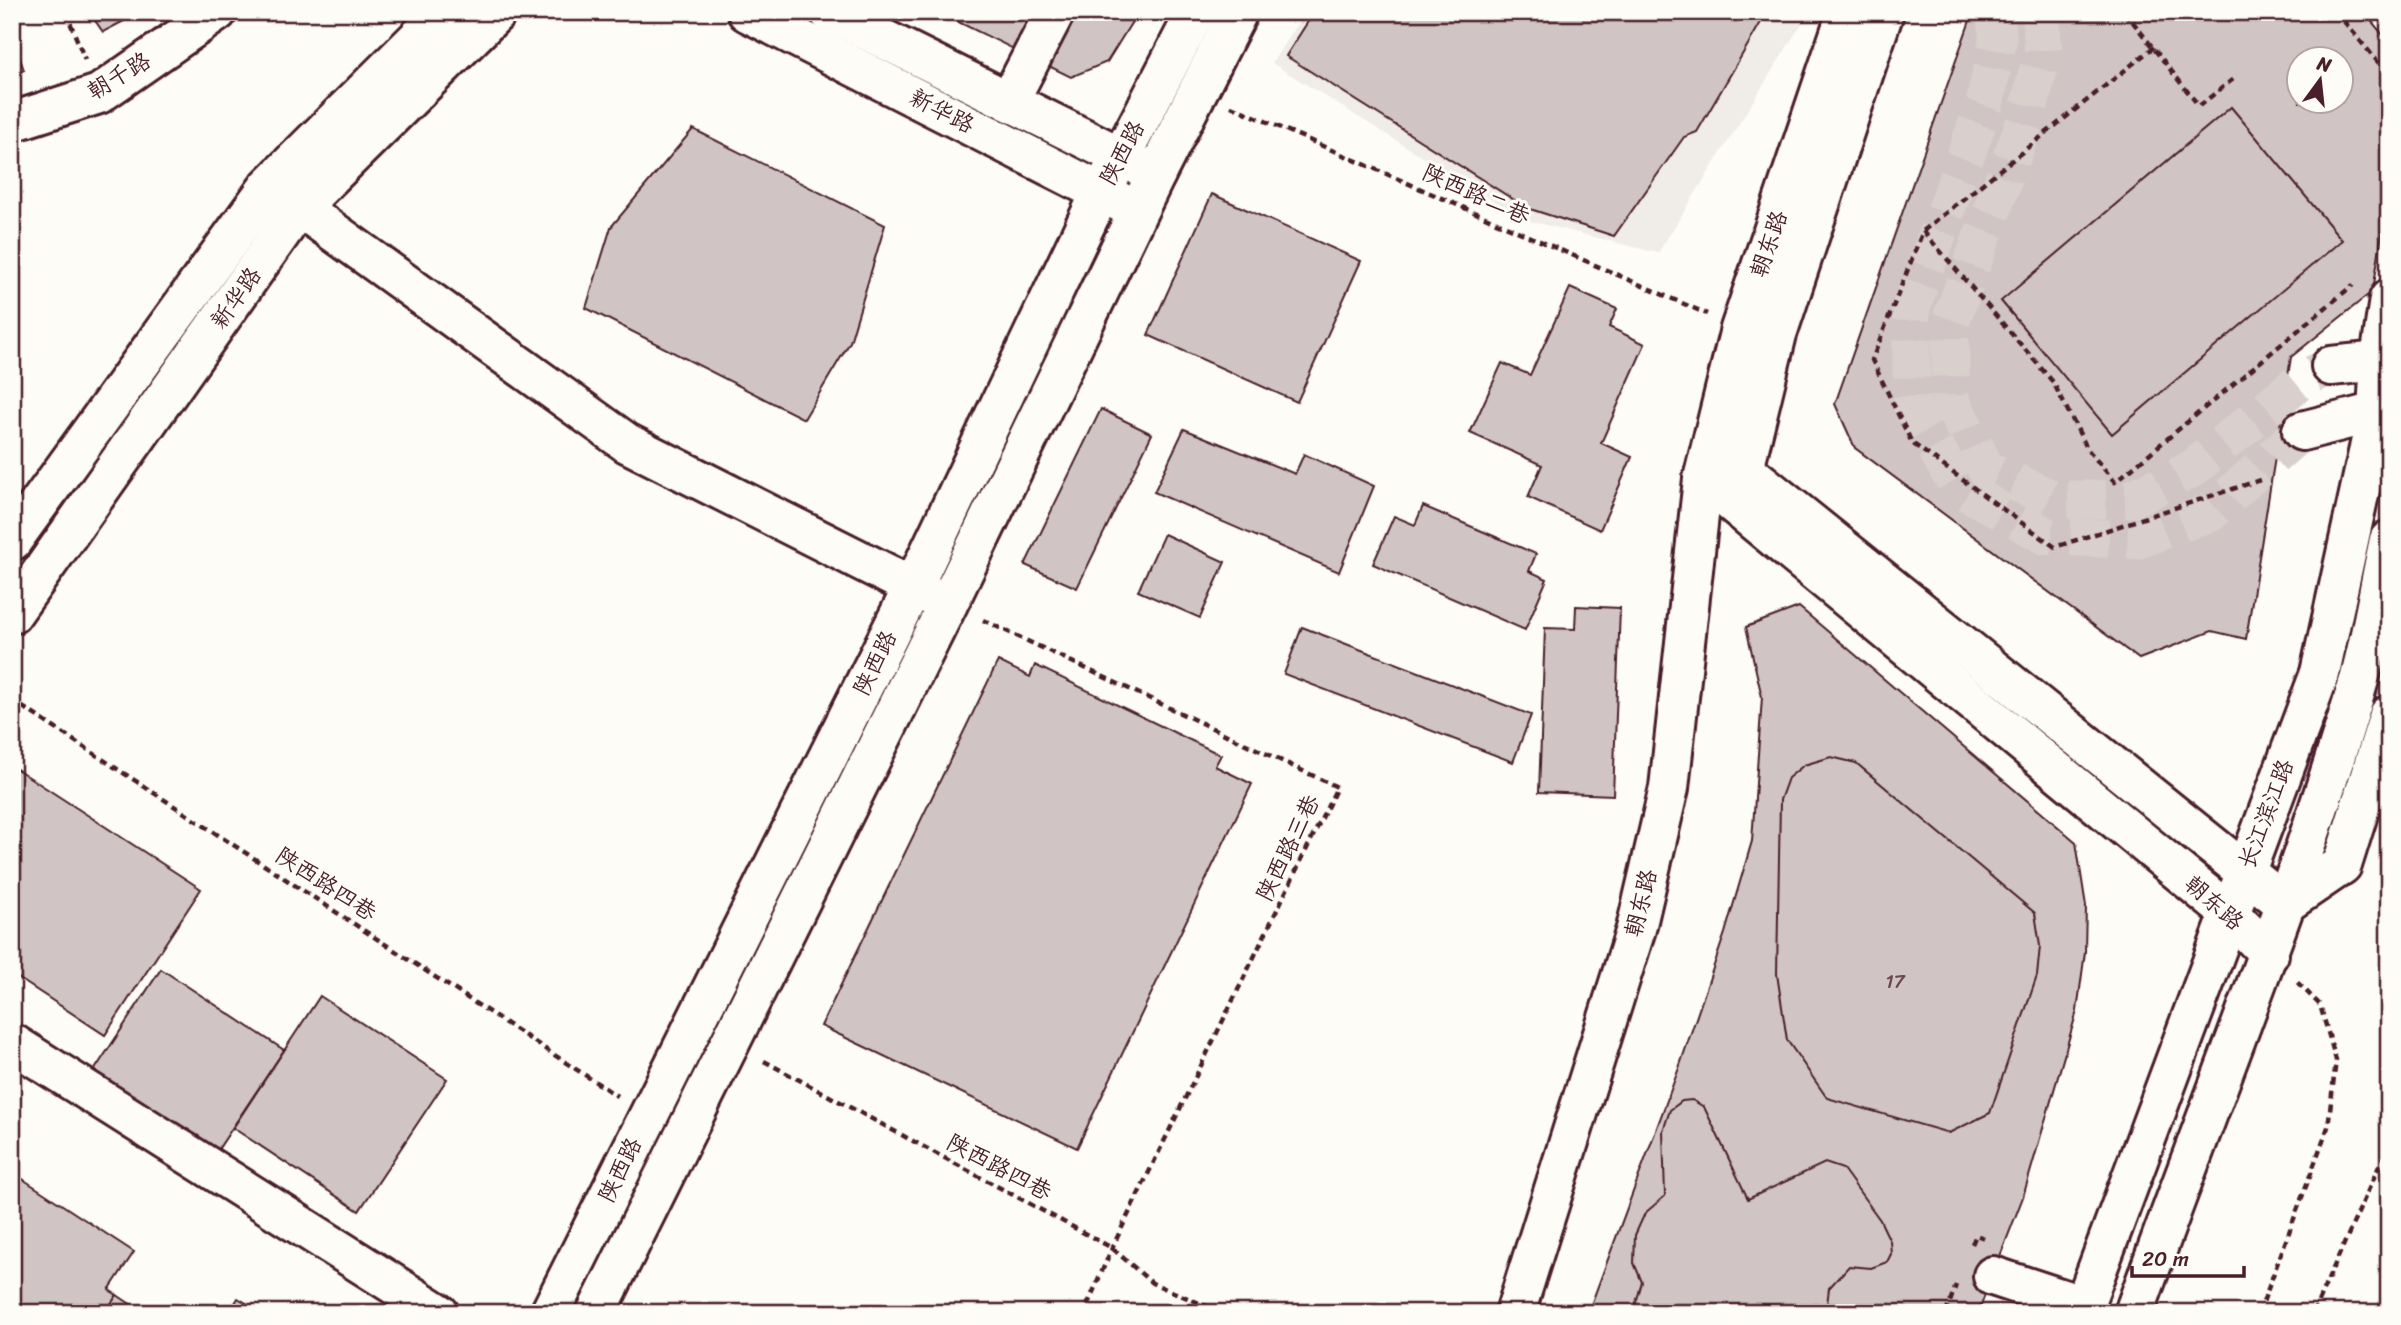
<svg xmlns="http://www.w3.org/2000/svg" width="2401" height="1325" font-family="Sriracha,'LXGW WenKai TC',sans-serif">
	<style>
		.built { fill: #f0ece8 }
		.building { fill: #d0c5c4; stroke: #4a1f2b; stroke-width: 2; fill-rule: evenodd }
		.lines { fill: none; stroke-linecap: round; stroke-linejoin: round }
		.minor-tunnel { stroke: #d9d0ce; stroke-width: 38; stroke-dasharray: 38 19; stroke-linecap: butt }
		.minor-casing { stroke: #4a1f2b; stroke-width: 44 }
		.major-casing { stroke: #4a1f2b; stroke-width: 44 }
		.path { stroke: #4a1f2b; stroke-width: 4.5; stroke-dasharray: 7 5; stroke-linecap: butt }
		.minor { stroke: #fdfcf7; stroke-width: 38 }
		.major { stroke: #fdfcf7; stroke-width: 38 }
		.labels { text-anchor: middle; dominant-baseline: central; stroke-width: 6; stroke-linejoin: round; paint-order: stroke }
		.number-label { font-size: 19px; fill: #6c4851 }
		.street-label { font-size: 23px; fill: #4a1f2b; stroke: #fdfcf7 }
	</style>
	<rect width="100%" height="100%" fill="#fdfcf7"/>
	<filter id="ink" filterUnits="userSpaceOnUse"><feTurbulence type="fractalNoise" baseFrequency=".0143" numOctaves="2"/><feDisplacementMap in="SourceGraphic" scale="14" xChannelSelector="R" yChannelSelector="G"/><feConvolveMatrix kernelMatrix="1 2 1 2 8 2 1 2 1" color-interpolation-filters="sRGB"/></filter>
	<g filter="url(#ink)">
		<polygon class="built" points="1305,12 1809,12 1658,253 1522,219 1272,63"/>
		<g class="building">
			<polygon points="89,12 141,12 103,32"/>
			<polygon points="938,12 1138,12 1107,62 1071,77"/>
			<polygon points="1314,12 1767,12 1697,132 1684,137 1614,236 1527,208 1286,56"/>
			<path d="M 1973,12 L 2364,12 L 2389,42 L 2389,188 L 2373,291 L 2291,357 L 2246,639 L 2212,631 L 2139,659 L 1855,448 L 1835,404 ZM 2300,60 L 2342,60 L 2342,102 L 2300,102 Z"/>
			<polygon points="12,36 24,70 12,74"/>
			<polygon points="2231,107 2342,240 2112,434 2001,301"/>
			<polygon points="693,129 885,225 850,342 804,419 586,308 611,227"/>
			<polygon points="1212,194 1361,261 1297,402 1148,335"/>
			<polygon points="1570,288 1617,309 1609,327 1645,344 1601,443 1632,457 1600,530 1528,497 1542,465 1470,433 1502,363 1530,375"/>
			<polygon points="1101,409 1152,434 1077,588 1025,565"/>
			<polygon points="1184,429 1295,474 1304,454 1374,486 1339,572 1154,492"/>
			<polygon points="1423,506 1536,554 1529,571 1547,579 1525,630 1373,564 1394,516 1415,525"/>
			<polygon points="1164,534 1225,562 1200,618 1138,591"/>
			<polygon points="1576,606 1620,608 1613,795 1539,792 1545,628 1575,629"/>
			<polygon points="1799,607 2076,842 2086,906 2085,952 2077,1011 2023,1197 1978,1313 1588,1313 1679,1068 1725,933 1752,841 1762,697 1746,627"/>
			<polygon points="1302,627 1531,715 1513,762 1284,674"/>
			<polygon points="998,661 1030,677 1035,665 1221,755 1215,766 1252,784 1077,1148 821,1026"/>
			<polygon points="1831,757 1856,763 2035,913 2040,946 2037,976 1990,1113 1949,1133 1827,1098 1787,1040 1777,974 1780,800 1788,778 1804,765"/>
			<polygon points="12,766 201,889 105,1035 12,974"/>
			<polygon points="161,969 284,1050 215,1154 92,1074"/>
			<polygon points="320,996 447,1079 359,1211 233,1128"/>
			<polygon points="1692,1100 1704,1107 1748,1199 1825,1163 1843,1169 1880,1220 1890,1241 1891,1254 1887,1262 1871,1268 1849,1266 1829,1288 1826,1313 1633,1313 1642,1282 1634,1263 1635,1235 1645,1213 1665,1196 1663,1131 1670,1110 1682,1101"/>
			<polygon points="12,1172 134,1252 109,1290 117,1295 105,1313 12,1313"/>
			<polygon points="117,1295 144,1313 105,1313"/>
			<polygon points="238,1298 263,1313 229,1313"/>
		</g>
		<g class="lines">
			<g class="minor-tunnel">
				<polyline points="1995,12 1998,39 1985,102 1911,308 1912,406 1958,487 2046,536 2137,540 2211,512 2302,431"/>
				<polyline points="2041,12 2043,51 2026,119 1950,323 1951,401 1986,469 2055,500 2132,499 2192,469 2303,379 2331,366"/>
			</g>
			<g class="minor-casing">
				<g id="minor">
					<polyline points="1847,12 1740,329 1703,479 2229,913 2269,954"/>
					<polyline points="1884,12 1777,334 1744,469 2285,904 2342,865 2389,715"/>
					<polyline points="1009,101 1055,12"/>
					<polyline points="12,122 99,94 217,12"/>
					<polyline points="1121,157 1196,12"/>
					<polyline points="1156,174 1238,12"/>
					<polyline points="274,189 627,443 941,601"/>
					<polyline points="2331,366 2389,360"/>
					<polyline points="2302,431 2377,412 2389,414"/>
					<polyline points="12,1043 439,1313"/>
					<polyline points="1993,1276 2084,1306"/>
					<polyline points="1515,1313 1636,929 1669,788 1703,479 1721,475"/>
				</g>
			</g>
			<g class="major-casing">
				<g id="major">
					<polyline points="747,12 1122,203"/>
					<polyline points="12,541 269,186 444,12"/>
					<polyline points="12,614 298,209 497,12"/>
					<polyline points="550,1313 913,587 1101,192 1121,157"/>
					<polyline points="596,1313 948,604 1156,174 829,12"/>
					<polyline points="2081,1313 2320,673 2377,412 2380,359 2389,299"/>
					<path d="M 2134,1313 C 2209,1105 2293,901 2356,690 C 2371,641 2378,589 2389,540"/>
				</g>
			</g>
			<g class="path">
				<polyline points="66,12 85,60"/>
				<polyline points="2125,12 2199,106 2237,76"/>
				<polyline points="2336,12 2383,68"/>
				<polyline points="2154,47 1923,231 1872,360 1912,443 2055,547 2260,480"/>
				<polyline points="1231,106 1707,314"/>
				<polyline points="1923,231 2053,382 2088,450 2115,482 2353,285"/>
				<polyline points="983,620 1337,787 1112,1248 1084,1313"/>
				<polyline points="12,700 617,1096"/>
				<polyline points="764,1061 1112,1248 1152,1283 1223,1313"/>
				<polyline points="1972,1244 1976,1235 1984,1238"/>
				<polyline points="1946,1313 1956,1285"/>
				<polyline points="2259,1313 2328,1127 2336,1060 2320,1005 2297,982"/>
				<polyline points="2313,1313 2389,1144"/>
			</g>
			<use href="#minor" class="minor"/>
			<use href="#major" class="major"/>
		</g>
	</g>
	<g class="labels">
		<g class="number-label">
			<text x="1895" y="981">17</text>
		</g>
		<g class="street-label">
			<text transform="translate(119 76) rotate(-31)">朝千路</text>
			<text transform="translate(942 111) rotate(27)">新华路</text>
			<text transform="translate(1122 153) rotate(-62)">陕西路</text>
			<text transform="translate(1476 194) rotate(24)">陕西路二巷</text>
			<text transform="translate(1769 244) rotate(-71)">朝东路</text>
			<text transform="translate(236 298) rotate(-55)">新华路</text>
			<text transform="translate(875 663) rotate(-64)">陕西路</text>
			<text transform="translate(2266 814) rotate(-69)">长江滨江路</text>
			<text transform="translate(1288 848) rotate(-64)">陕西路三巷</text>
			<text transform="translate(326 884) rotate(33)">陕西路四巷</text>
			<text transform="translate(1641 903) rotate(-76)">朝东路</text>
			<text transform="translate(2214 903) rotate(41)">朝东路</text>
			<text transform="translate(999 1167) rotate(28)">陕西路四巷</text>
			<text transform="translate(620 1170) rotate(-64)">陕西路</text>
		</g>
	</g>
	<rect width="2401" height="1325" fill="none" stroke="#fdfcf7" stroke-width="42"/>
	<rect x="21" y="21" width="2359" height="1283" fill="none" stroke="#4a1f2b" stroke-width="2.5" filter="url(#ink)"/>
	<g transform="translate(2320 80) rotate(15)"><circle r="33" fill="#fdfcf7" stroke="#b5a4a5" stroke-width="2"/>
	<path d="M0-5L12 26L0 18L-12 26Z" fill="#4a1f2b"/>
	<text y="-10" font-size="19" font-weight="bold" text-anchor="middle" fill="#4a1f2b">N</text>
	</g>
	<path d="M2132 1266v10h112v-10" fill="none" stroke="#4a1f2b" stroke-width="3.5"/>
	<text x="2142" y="1266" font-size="21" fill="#4a1f2b" stroke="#fdfcf7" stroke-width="5" paint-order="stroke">20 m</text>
</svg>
